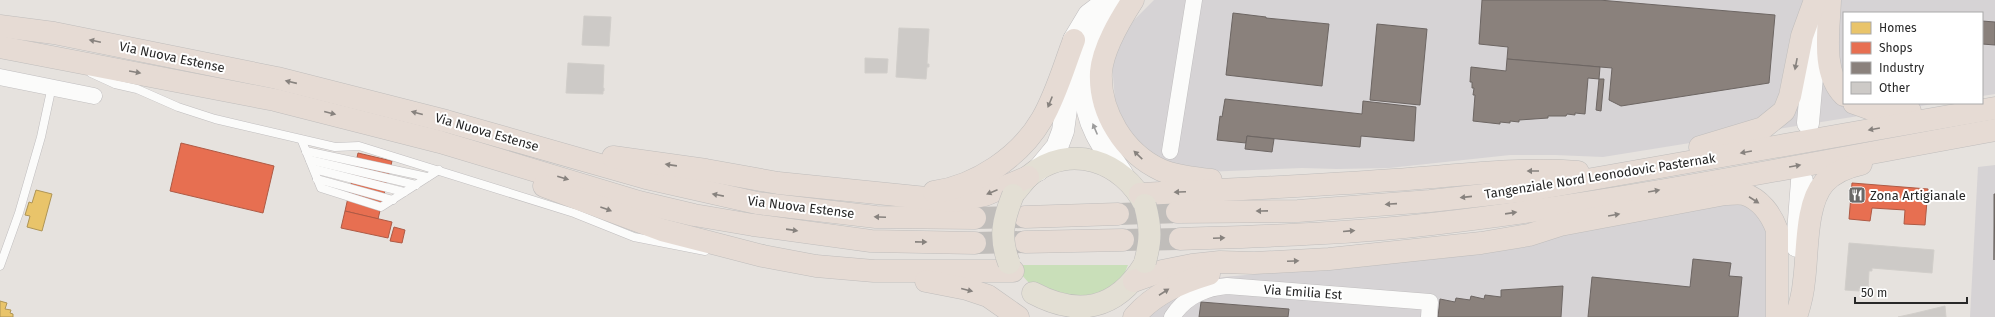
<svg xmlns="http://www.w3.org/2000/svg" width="1995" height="317" font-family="'Fira Sans',sans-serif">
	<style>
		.industrial { fill: #d6d3d5 }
		.green { fill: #c9dfb9 }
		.homes { fill: #e9c46a; stroke: #af9556 }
		.shops { fill: #e76f51; stroke: #ae5a45 }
		.industry { fill: #8a817c; stroke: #6d6663 }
		.building { fill: #cdcac7; stroke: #d1ceca }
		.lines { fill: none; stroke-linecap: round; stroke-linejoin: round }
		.highway-tunnel { stroke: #c0bdba; stroke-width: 22; stroke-dasharray: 22 11; stroke-linecap: butt }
		.lane-casing { stroke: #c0bebf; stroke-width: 9 }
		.street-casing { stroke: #c0bebf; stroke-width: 17 }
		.secondary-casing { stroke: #c0bebf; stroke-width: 23 }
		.primary-casing { stroke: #bfbdbc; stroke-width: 23 }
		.highway-casing { stroke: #bfbdbc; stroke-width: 23 }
		.lane { stroke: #fbfbfa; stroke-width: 8 }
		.street { stroke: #fbfbfa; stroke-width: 16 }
		.secondary { stroke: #fbfbfa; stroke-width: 22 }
		.primary { stroke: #e3dfd4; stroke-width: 22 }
		.highway { stroke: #e6dbd4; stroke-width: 22 }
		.primary-bridge-casing { stroke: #bfbdbc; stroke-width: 23; stroke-linecap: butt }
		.primary-bridge { stroke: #e3dfd4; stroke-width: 22 }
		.oneway { fill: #87827e }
		.oneway2 { fill: #9c9c9c }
		.labels { text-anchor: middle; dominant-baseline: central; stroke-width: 4; stroke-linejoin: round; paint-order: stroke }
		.street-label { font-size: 13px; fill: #282828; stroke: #fff }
		.poi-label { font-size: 13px; fill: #282828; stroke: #fff; text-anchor: start }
	</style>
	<rect width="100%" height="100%" fill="#e6e2de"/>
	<g class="industrial">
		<polygon points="1154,0 1995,0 1995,94 1982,96 1982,13 1844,13 1844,103 1939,103 1603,157 1555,155 1510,155 1389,168 1337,169 1302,168 1204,172 1181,169 1139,146 1121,116 1115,99 1112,65 1124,32 1134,20"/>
		<polygon points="1995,165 1995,317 1970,317 1978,167"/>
		<polygon points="1731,201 1747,205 1764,218 1773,235 1766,317 1144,317 1193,285 1223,277 1446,258"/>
	</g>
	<polygon class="green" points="1017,265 1128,265 1122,279 1085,302 1029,283 1021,274"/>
	<g class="homes">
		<polygon points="36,190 52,194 42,231 27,227 30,216 25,215 29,202 32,203"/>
		<polygon points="0,301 7,303 5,309 11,310 10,313 13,314 13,317 0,317"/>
	</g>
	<g class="shops">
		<polygon points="181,143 274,166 263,213 170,191"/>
		<polygon points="358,153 392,161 378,219 345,211"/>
		<polygon points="1852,183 1928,189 1925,225 1904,224 1905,210 1872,208 1870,221 1849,219"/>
		<polygon points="345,211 392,222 388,238 341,228"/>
		<polygon points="394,227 405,230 402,243 390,241"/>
	</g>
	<g class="industry">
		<polygon points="1482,0 1599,0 1775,15 1769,83 1621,106 1609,100 1612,68 1507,59 1508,47 1479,44"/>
		<polygon points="1233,13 1266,17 1266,18 1329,24 1322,86 1226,75"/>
		<polygon points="1982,21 1995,22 1995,45 1982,44"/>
		<polygon points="1377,24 1427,29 1420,105 1370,100"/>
		<polygon points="1507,59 1600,67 1599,79 1588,78 1585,114 1575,113 1575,115 1567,114 1566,116 1548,116 1548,118 1519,120 1519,122 1510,121 1510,123 1500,122 1500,124 1473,121 1475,95 1473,95 1474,88 1472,88 1472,82 1470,82 1471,67 1506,71"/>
		<polygon points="1599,79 1604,79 1601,111 1596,110"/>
		<polygon points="1225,99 1362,114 1363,101 1416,107 1414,141 1361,136 1360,147 1247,136 1246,143 1217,140 1220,116 1222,117"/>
		<polygon points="1247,136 1274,139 1272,152 1245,149"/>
		<polygon points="1994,194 1995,194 1994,260"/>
		<polygon points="1693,259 1731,263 1729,276 1742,277 1738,317 1588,317 1592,277 1690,287"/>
		<polygon points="1563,286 1561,317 1438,317 1440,299 1455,302 1456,298 1470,300 1471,296 1484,299 1485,295 1501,297 1501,290"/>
		<polygon points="1201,302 1289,309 1288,317 1199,317"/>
	</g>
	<g class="building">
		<polygon points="584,16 611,17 609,46 582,45"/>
		<polygon points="899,28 929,29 927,64 929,64 929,67 927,67 926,79 896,77"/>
		<polygon points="865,58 888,59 887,73 865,73"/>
		<polygon points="568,63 604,65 603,88 604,88 604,91 603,91 603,94 566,93"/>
		<polygon points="1849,243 1934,250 1932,273 1872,268 1872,271 1869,271 1868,289 1859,288 1859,291 1845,290"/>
		<polygon points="1945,306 1946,317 1898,317 1916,313"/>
	</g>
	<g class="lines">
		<g class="highway-tunnel">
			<polyline points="1118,214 1177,212"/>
			<polyline points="975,218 1024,217"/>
			<polyline points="1123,240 1180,239"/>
			<polyline points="975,243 1024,242"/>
		</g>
		<g class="lane-casing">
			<g id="lane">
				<polyline points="91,73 115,84 137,89 178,107 215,119 335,147 359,146 574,213 634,237 705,251"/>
				<polyline points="302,141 321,188 381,207 439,170"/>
				<polyline points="306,151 427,177"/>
				<polyline points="310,160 416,185"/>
				<polyline points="314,169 404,192"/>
				<polyline points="317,179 393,200"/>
				<polyline points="0,266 19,213 41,137 52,86"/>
			</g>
		</g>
		<g class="street-casing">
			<g id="street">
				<polyline points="0,77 94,96"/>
				<polyline points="1170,151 1194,0"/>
				<path d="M 1172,317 C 1185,297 1203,288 1227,286 L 1430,302 L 1429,317"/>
			</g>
		</g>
		<g class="secondary-casing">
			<g id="secondary">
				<polyline points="1808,123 1814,54 1816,5"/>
				<polyline points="1038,170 1057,147 1063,131 1069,88 1074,40 1089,15 1109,0"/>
				<path d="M 1122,174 C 1113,161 1103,147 1096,133 C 1080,102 1083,63 1099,33 C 1105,20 1117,10 1126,0"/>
				<polyline points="1797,246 1802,181"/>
			</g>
		</g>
		<g class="primary-casing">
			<g id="primary">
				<path d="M 1015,192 C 1020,187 1024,180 1029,176 C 1070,142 1123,161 1145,205"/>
				<path d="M 1033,293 C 1078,317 1116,310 1144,265"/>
			</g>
		</g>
		<g class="highway-casing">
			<g id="highway">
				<path d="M 1133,0 C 1120,20 1103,48 1101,72 C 1099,112 1124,153 1161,170 C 1177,177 1195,178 1211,180"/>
				<path d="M 1830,0 C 1829,30 1821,72 1844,95"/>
				<polyline points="0,26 54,33 277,78 446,121 646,178 757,203 876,217 975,218"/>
				<polyline points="0,47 275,100 440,142 639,202 694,215 753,225 871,241 975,243"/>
				<polyline points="1854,103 1879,112 1910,111"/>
				<polyline points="1700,147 1763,128 1784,111 1790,96 1802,36 1815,0"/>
				<polyline points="613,157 706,170 778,183 956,201 985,195 1028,177"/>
				<polyline points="544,186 662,230 763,256 816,266 874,271 1013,271"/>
				<path d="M 934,192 C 976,186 1020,157 1042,119 C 1056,95 1064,66 1074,40"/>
				<path d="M 1140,194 C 1224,190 1309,186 1394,180 C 1455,176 1516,167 1578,172"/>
				<polyline points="1177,212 1298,211 1430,201 1530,190 1995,108"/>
				<polyline points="1025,217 1118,214"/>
				<path d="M 1180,239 C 1264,236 1348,234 1432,224 C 1621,202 1808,164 1995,130"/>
				<polyline points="1025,242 1123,240"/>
				<polyline points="926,281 967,289 988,296 1018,317"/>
				<path d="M 1134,281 L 1162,271 L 1192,265 L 1220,262 L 1254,263 L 1329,259 L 1481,243 L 1529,235 L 1560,225 L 1725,194 C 1731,194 1738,193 1744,194 C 1760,199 1771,214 1777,230 L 1777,317"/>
				<path d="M 1134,317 C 1154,294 1179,283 1209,274"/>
				<path d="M 1796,317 C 1800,305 1803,293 1804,281 C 1808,253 1805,205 1824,183 C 1834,172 1847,167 1861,164"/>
			</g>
		</g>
		<use href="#lane" class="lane"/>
		<use href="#street" class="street"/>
		<use href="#secondary" class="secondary"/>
		<use href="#primary" class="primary"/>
		<use href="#highway" class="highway"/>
		<g class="primary-bridge-casing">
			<g id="primary-bridge">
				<path d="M 1145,262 C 1151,240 1151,228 1145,205"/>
				<path d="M 1009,263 C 999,237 1003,220 1013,195"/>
			</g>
		</g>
		<use href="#primary-bridge" class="primary-bridge"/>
	</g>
	<defs><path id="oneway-solid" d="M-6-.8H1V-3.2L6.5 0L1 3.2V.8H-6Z"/></defs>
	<g class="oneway">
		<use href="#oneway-solid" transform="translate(95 41) rotate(-168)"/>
		<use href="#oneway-solid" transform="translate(1796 64) rotate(101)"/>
		<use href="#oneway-solid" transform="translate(135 72) rotate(10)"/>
		<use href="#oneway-solid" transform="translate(291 82) rotate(-167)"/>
		<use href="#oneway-solid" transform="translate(1050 102) rotate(112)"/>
		<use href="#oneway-solid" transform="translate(330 113) rotate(14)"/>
		<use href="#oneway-solid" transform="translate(417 113) rotate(-165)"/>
		<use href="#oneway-solid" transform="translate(1874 129) rotate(170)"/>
		<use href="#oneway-solid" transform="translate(1746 152) rotate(170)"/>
		<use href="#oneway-solid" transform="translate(1138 155) rotate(-136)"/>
		<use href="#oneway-solid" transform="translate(671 165) rotate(-172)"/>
		<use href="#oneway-solid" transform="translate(1795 166) rotate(-10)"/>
		<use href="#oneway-solid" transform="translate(1533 171) rotate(180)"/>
		<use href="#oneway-solid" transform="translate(563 178) rotate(16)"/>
		<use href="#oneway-solid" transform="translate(1654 191) rotate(-10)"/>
		<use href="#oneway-solid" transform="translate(992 192) rotate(157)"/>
		<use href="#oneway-solid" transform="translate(1180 192) rotate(177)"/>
		<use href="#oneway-solid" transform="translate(718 195) rotate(-169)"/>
		<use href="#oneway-solid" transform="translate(1466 197) rotate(174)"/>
		<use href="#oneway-solid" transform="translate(1754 200) rotate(33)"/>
		<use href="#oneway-solid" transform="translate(1391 204) rotate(176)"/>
		<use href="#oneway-solid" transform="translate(606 209) rotate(20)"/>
		<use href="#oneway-solid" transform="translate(1262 211) rotate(179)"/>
		<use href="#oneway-solid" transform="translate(1511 213) rotate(-8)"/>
		<use href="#oneway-solid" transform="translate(1614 215) rotate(-10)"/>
		<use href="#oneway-solid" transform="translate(880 217) rotate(-178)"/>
		<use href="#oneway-solid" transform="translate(792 230) rotate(8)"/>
		<use href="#oneway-solid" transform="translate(1349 231) rotate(-5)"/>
		<use href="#oneway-solid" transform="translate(1219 238) rotate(-2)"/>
		<use href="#oneway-solid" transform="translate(921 242) rotate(1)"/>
		<use href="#oneway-solid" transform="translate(1293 261) rotate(-3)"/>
		<use href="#oneway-solid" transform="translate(967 290) rotate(14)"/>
		<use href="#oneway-solid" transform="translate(1164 292) rotate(-33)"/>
	</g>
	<use class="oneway2" href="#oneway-solid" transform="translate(1095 129) rotate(-113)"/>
	<defs>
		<g id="restaurant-square" transform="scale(0.9)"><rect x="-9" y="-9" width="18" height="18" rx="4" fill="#6a6968" stroke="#fff"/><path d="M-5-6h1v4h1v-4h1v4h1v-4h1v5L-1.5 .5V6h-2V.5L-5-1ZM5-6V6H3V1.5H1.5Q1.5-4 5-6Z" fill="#fff"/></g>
	</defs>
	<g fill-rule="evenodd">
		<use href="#restaurant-square" x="1857" y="195"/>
	</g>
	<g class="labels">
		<g class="street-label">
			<text transform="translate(172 57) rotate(12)">Via Nuova Estense</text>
			<text transform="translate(487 132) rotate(16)">Via Nuova Estense</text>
			<text transform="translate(1600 176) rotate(-9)">Tangenziale Nord Leonodovic Pasternak</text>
			<text transform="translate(801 207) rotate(7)">Via Nuova Estense</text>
			<text transform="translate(1303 292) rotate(4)">Via Emilia Est</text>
		</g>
		<g class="poi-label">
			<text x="1870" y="195">Zona Artigianale</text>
		</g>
	</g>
	<rect x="1843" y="12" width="140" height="92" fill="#ffffff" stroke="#a9a9a9"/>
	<rect x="1851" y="22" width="20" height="12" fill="#e9c46a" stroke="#a9a9a9"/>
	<text x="1879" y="32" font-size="12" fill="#282828">Homes</text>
	<rect x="1851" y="42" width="20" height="12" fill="#e76f51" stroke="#a9a9a9"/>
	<text x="1879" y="52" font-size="12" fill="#282828">Shops</text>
	<rect x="1851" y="62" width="20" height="12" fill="#8a817c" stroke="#a9a9a9"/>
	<text x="1879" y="72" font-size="12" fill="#282828">Industry</text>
	<rect x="1851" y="82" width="20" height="12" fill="#cdcac7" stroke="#a9a9a9"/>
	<text x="1879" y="92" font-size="12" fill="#282828">Other</text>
	<path d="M1855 297v6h112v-6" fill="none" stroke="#282828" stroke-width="2"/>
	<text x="1861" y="297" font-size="12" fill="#282828" stroke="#ffffff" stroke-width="3" paint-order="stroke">50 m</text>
</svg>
